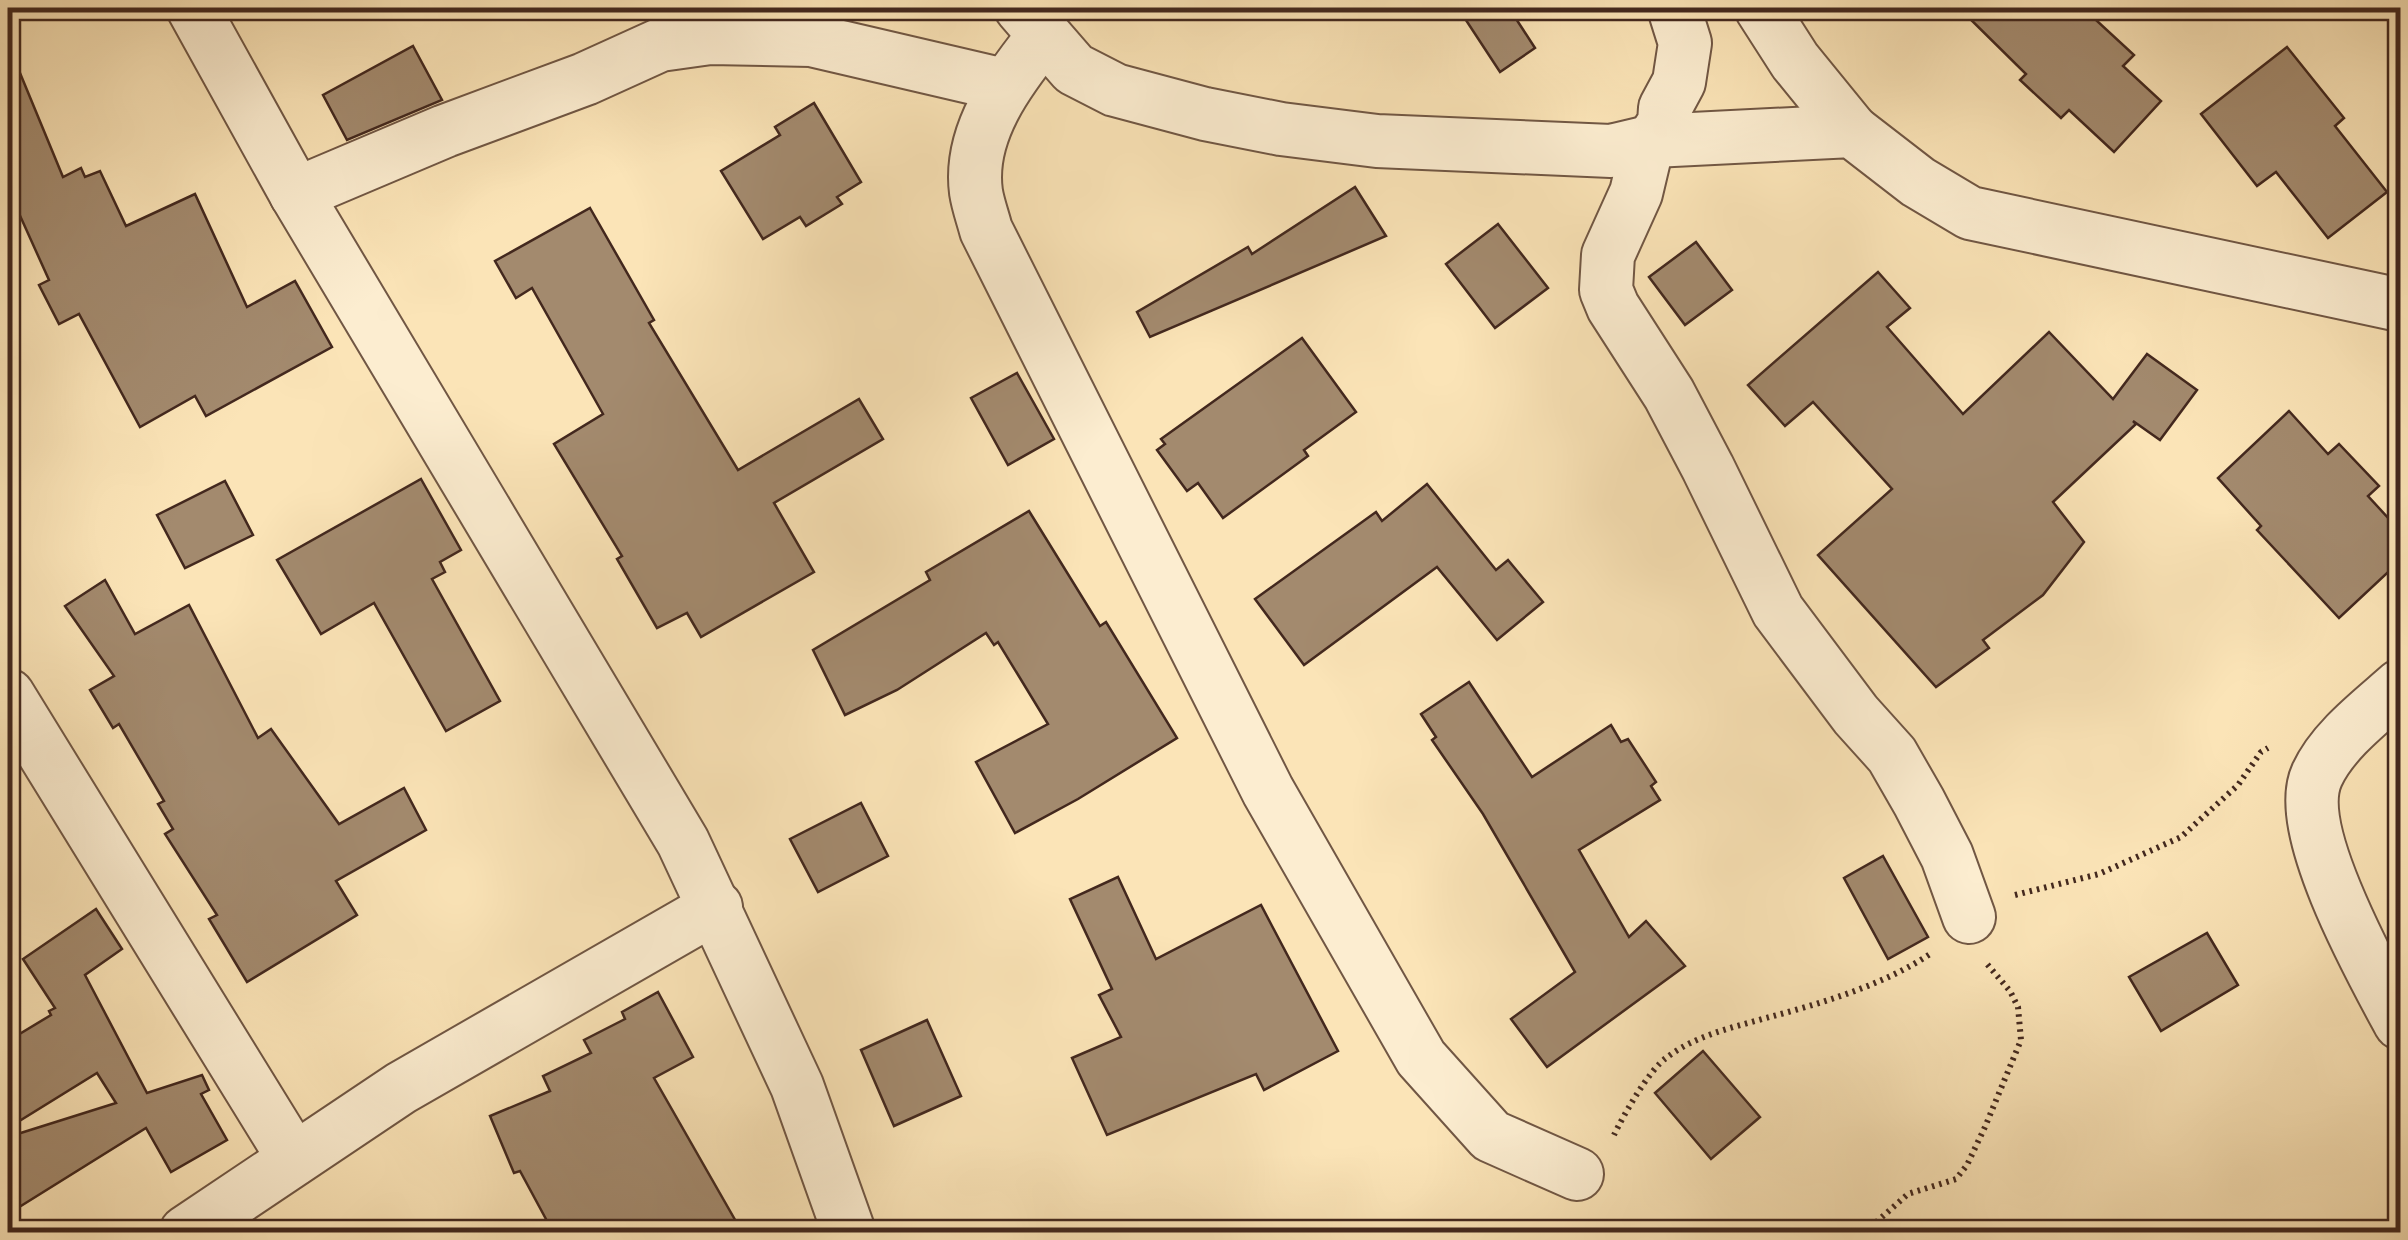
<svg xmlns="http://www.w3.org/2000/svg" width="2408" height="1240" font-family="'IM FELL French Canon',serif">
	<style>
		.building { fill: #a38a6e; stroke: #43281e; stroke-width: 2.5 }
		.lines { fill: none; stroke-linecap: round; stroke-linejoin: round }
		.minor-casing { stroke: #715744; stroke-width: 56 }
		.path { stroke: #43281e; stroke-width: 6; stroke-dasharray: 2.5 5; stroke-linecap: butt }
		.minor { stroke: #fcedd0; stroke-width: 52 }
	</style>
	<rect width="100%" height="100%" fill="#fbe4b7"/>
	<filter id="stains"><feTurbulence type="fractalNoise" baseFrequency=".002" numOctaves="4"/><feColorMatrix values="0 0 0 0 .2 0 0 0 0 .09 0 0 0 0 .02 0 0 0 .5 -.17"/></filter>
	<radialGradient id="worn" r=".72"><stop offset=".6" stop-color="#630" stop-opacity="0"/><stop offset="1" stop-color="#630" stop-opacity=".3"/></radialGradient>
	<g class="building">
		<polygon points="1458,8 1509,8 1535,48 1500,72"/>
		<polygon points="1959,8 2083,8 2134,55 2123,66 2161,101 2114,152 2069,110 2061,118 2020,80 2026,74"/>
		<polygon points="8,44 63,177 81,168 85,177 100,171 126,226 195,194 247,307 295,281 332,347 206,416 195,396 140,427 79,314 59,324 39,285 49,280 8,189"/>
		<polygon points="413,46 442,100 347,140 323,95"/>
		<polygon points="2287,47 2344,118 2335,126 2387,192 2328,238 2276,172 2257,186 2201,114"/>
		<polygon points="814,103 861,182 837,197 842,204 806,226 800,217 763,239 721,171 780,135 775,127"/>
		<polygon points="1355,187 1386,236 1150,337 1137,312 1248,247 1252,254"/>
		<polygon points="590,208 654,320 649,323 738,470 859,399 883,439 774,503 814,572 701,637 687,613 657,628 617,559 622,556 554,444 603,414 532,288 516,298 495,261"/>
		<polygon points="1498,224 1548,288 1495,328 1446,264"/>
		<polygon points="1696,242 1732,290 1685,325 1649,277"/>
		<polygon points="1878,272 1910,308 1887,327 1963,414 2049,332 2113,399 2147,354 2197,390 2160,440 2133,421 2136,424 2053,502 2084,542 2043,595 1983,640 1989,648 1936,687 1818,555 1892,489 1813,402 1785,426 1748,385"/>
		<polygon points="1302,338 1356,412 1304,450 1308,456 1223,518 1198,483 1187,491 1157,450 1165,444 1161,439"/>
		<polygon points="1017,373 1054,439 1008,465 971,398"/>
		<polygon points="2289,411 2328,454 2339,444 2379,486 2368,496 2400,531 2400,561 2339,618 2257,530 2261,526 2218,478"/>
		<polygon points="421,479 461,550 440,562 445,572 432,579 500,701 446,731 374,603 321,634 277,560"/>
		<polygon points="225,481 253,535 185,568 157,515"/>
		<polygon points="1427,484 1496,570 1508,560 1543,602 1497,640 1437,567 1304,665 1255,599 1376,512 1382,521"/>
		<polygon points="1029,511 1100,626 1106,622 1177,738 1078,799 1015,833 976,762 1048,724 998,642 994,645 986,633 897,690 845,715 813,650 930,580 926,572"/>
		<polygon points="105,580 135,634 189,605 258,738 271,729 339,824 404,788 426,830 336,881 357,915 247,982 209,919 217,915 165,834 173,829 158,804 164,801 119,724 113,728 90,690 114,676 65,606"/>
		<polygon points="1469,682 1532,777 1611,725 1621,742 1628,739 1656,782 1651,786 1660,800 1579,850 1629,937 1646,921 1685,966 1547,1067 1511,1019 1575,972 1483,814 1432,740 1436,737 1421,714"/>
		<polygon points="861,803 888,856 818,892 790,839"/>
		<polygon points="1883,856 1928,937 1888,959 1844,878"/>
		<polygon points="1118,877 1156,959 1261,905 1338,1051 1264,1090 1256,1074 1107,1135 1072,1058 1121,1037 1099,995 1112,989 1070,899"/>
		<polygon points="96,909 122,949 85,975 147,1093 202,1075 209,1090 201,1094 227,1140 171,1172 146,1128 8,1214 8,1137 116,1103 97,1073 8,1128 8,1041 51,1015 49,1011 55,1008 23,959"/>
		<polygon points="2207,933 2238,985 2161,1031 2129,977"/>
		<polygon points="658,992 693,1057 654,1078 742,1232 553,1232 520,1171 514,1173 490,1116 550,1091 543,1076 591,1053 584,1040 625,1019 622,1012"/>
		<polygon points="927,1020 961,1096 894,1126 861,1050"/>
		<polygon points="1703,1051 1760,1117 1711,1159 1655,1093"/>
	</g>
	<g class="lines">
		<g class="minor-casing">
			<g id="minor">
				<polyline points="193,8 296,194 683,842 797,1086 849,1232"/>
				<polyline points="1021,8 1074,69 1115,90 1205,114 1281,129 1377,141 1611,151 1653,141 1852,131 1918,182 1970,213 2400,305"/>
				<polyline points="1674,8 1685,43 1679,82 1665,108 1664,123 1646,151 1636,193 1608,255 1606,290 1613,307 1669,394 1708,468 1778,611 1856,715 1892,755 1919,802 1947,856 1969,917"/>
				<polyline points="1761,8 1795,61 1852,131"/>
				<path d="M 1043,37 C 1009,79 968,133 976,192 C 978,205 983,218 986,230 L 1268,791 L 1421,1058 L 1491,1136 L 1577,1174"/>
				<polyline points="296,194 445,131 585,79 660,45 710,38 811,40 1004,85"/>
				<path d="M 2400,686 C 2372,711 2333,740 2317,775 C 2292,829 2373,973 2400,1023"/>
				<polyline points="8,695 294,1159"/>
				<polyline points="186,1232 401,1088 716,907"/>
			</g>
		</g>
		<g class="path">
			<polyline points="2015,895 2099,874 2181,837 2238,785 2261,752 2268,748"/>
			<path d="M 1614,1135 C 1623,1116 1649,1070 1666,1058 C 1696,1035 1731,1028 1766,1018 C 1822,1003 1885,985 1933,952"/>
			<polyline points="1865,1232 1908,1194 1956,1179 1967,1165 1985,1127 2021,1040 2018,1007 2010,991 1987,964"/>
		</g>
		<use href="#minor" class="minor"/>
	</g>
	<rect width="2408" height="1240" fill="none" stroke="#fbe4b7" stroke-width="40"/>
	<rect x="10" y="10" width="2388" height="1220" fill="none" stroke="#43281e" stroke-width="5"/>
	<rect x="20" y="20" width="2368" height="1200" fill="none" stroke="#43281e" stroke-width="2.5"/>
	<rect width="100%" height="100%" filter="url(#stains)"/>
	<rect width="100%" height="100%" fill="url(#worn)"/>
</svg>
